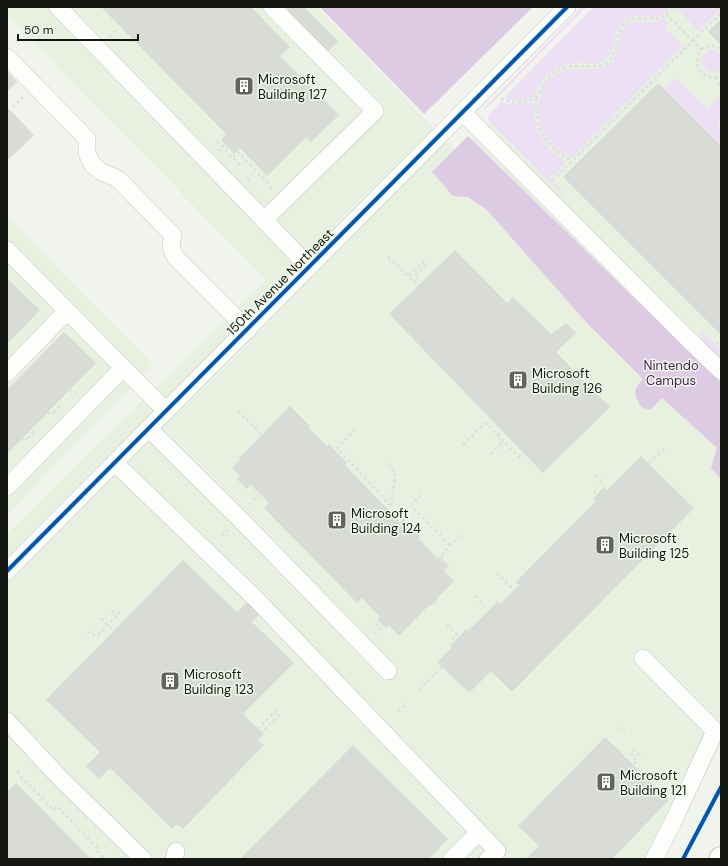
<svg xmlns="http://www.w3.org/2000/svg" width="728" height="866" font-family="'DM Sans',sans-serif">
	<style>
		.built { fill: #e8f1e0 }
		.green { fill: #eee0f4 }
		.forest { fill: #dccbe2 }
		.building { fill: #d9dcd6 }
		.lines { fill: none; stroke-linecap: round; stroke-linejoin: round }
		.minor-casing { stroke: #c2c5bf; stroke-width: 18 }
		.highway-casing { stroke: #c2c5bf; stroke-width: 24 }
		.path { stroke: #dee0de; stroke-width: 2.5; stroke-dasharray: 3 3; stroke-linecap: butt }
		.minor { stroke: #fdfdfc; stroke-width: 17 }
		.highway { stroke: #fdfdfc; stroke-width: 22 }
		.cycleway-casing { stroke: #f0f8e9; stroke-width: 6 }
		.cycleway { stroke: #0057b8; stroke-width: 4 }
		.labels { text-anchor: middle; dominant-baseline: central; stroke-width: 3; stroke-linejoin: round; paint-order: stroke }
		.poi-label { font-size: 13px; fill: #141711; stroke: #f0f8e9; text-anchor: start }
		.street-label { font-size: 13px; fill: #141711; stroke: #f0f8e9 }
		.park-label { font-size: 13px; fill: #471e57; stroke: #f0f8e9 }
	</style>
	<rect width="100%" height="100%" fill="#f0f4ec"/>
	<g class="built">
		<polygon points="7,7 317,7 460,155 721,410 721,744 661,859 7,859 7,533 266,280 7,15"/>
		<polygon points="603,7 721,7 721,396 467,147"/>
		<polygon points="7,216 153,365 7,515"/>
	</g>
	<g class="green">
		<polygon points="582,7 586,7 485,110 485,107"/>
		<path d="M 594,7 L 670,7 C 655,26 644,11 628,19 C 608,29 620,50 603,61 C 596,66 590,63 582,63 C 558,62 542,75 534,97 C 523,100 514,103 504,98 Z"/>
		<polygon points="675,7 721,7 721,9 699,31"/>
		<path d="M 665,18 L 669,23 L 665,28 L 683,46 L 572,158 C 562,153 552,147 546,137 C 533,116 535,83 560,72 C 576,65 593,73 605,66 C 625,55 612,33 629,24 C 636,20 643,22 650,22 C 655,22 660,20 665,18 Z"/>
		<path d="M 711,50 L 715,50 L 721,54 L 721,69 L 713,73 C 698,70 698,54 711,50 Z"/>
		<polygon points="676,78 707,110 720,96 721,115 719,119 718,125 721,133 721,146 664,89"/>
		<path d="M 501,102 L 512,105 L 533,102 C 534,121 538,138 552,151 C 557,156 563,157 566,163 L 550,179 L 567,195 L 560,192 L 489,121 L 488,118 L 489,115 Z"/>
		<path d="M 701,330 L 718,347 L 721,344 L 721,360 C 713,352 697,342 701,330 Z"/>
	</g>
	<g class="forest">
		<polygon points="320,7 533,7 424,114"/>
		<path d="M 468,136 L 721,383 L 721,479 L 711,468 L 717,448 L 662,398 L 650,410 L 641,407 C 634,392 632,391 643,379 L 587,323 L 487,210 L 468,197 L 453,196 L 432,172 Z"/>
	</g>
	<g class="building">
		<polygon points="101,7 251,7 290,47 280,56 339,115 311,142 306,137 267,176 240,148 234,154 221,140 226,134"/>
		<polygon points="289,7 304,7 338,41 327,52 286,10"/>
		<polygon points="721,19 721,45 708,32"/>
		<polygon points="7,71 17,82 7,92"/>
		<polygon points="658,83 721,146 721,335 563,177"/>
		<polygon points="7,107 34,135 7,161"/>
		<polygon points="455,250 507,303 513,297 551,334 566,323 576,333 556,352 610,407 543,473 389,314"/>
		<polygon points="7,278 40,310 7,344"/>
		<polygon points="64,332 96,363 7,454 7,390"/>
		<polygon points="290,406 310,426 309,428 327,446 329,444 347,463 345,465 400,522 403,519 420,536 418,538 438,559 440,557 449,566 444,570 454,581 437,598 438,599 430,606 429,605 399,636 389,625 386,628 379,621 377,620 380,617 362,598 357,603 264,508 269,503 251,485 247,489 237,479 240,476 232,468 240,460 239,458"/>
		<polygon points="641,456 694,508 512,692 491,671 469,693 437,662 452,647 450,646 466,629 468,631 498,601 500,604 519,585 516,582 596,501 593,499 604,487 607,490"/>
		<polygon points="183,560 237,612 250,599 263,611 252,622 294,663 243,714 264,734 258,740 264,745 183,829 177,824 172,829 110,768 99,779 86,766 100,752 46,700"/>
		<polygon points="605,737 669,800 612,859 526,859 539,846 518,826"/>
		<polygon points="353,745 448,839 429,859 240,859"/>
		<polygon points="16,783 91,859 7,859 7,792"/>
	</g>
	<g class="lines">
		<g class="minor-casing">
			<g id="minor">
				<polyline points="58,7 264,220 375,111 272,7"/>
				<path d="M 7,57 L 87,139 L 87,153 L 92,164 L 100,171 L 118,179 L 173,235 C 170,245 171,250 176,258 L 248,330"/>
				<polyline points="462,112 683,334 721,371"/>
				<polyline points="264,220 309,267"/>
				<polyline points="7,250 166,411"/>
				<polyline points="7,373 67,311"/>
				<polyline points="149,429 238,517 388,671"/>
				<polyline points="115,463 256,599 497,851 488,859"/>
				<polyline points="7,487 123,368"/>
				<polyline points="7,571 567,7"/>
				<polyline points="643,658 715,731 673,822 654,859"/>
				<polyline points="7,721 61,779 143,859"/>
				<polyline points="174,859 176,851"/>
				<polyline points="452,859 478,833"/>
			</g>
		</g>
		<g class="highway-casing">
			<polyline id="highway" points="720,859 721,858"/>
		</g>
		<g class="path">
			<polyline points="666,14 702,50"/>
			<polyline points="109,37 118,28"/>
			<polyline points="131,42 133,40"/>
			<path d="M 721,48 C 689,34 690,89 721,75"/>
			<polyline points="716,77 721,87"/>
			<path d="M 501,98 C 513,105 523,103 536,98 C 546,77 556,65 582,66 C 591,66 600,68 608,61 C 620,51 613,32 626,23 C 642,12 659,28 672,7"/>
			<path d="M 536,98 C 535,131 544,145 572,161"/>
			<polyline points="13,107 23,97"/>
			<polyline points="721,119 721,129"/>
			<polyline points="217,141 241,166"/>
			<polyline points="218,151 225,144"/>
			<polyline points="233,157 238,152 271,187 268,190"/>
			<polyline points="248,180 253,175"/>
			<polyline points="554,180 553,180 721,13"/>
			<polyline points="388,257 416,283 418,280"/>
			<polyline points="409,276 424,262 426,265 415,276 421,282"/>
			<polyline points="716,342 717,343 721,339"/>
			<polyline points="70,390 73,393 76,393"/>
			<polyline points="238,411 262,435"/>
			<polyline points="48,412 51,415 54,412 57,414"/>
			<polyline points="54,412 59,407 56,403"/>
			<polyline points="355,429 337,448 391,506"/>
			<polyline points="498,435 503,431"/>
			<polyline points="22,438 25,441 28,438 30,440"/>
			<polyline points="28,438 33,433 31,430"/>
			<polyline points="463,445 485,423 519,457 524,452"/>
			<polyline points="491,454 503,441"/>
			<polyline points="389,463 394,471 395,476 391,505"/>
			<polyline points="649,463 664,449"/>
			<polyline points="595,475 602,482"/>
			<polyline points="594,491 598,494"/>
			<polyline points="421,495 412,505 412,507 450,545"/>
			<polyline points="249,505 259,494"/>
			<polyline points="222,536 228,530"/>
			<polyline points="441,559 444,556 442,554 460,535"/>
			<polyline points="497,573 514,590"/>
			<polyline points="475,596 484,605"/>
			<polyline points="434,603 438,607"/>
			<polyline points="101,618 114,631"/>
			<polyline points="447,625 457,635 453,639 455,640"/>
			<polyline points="87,632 97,636 119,613 107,611"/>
			<polyline points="374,634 380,628 376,624 379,621"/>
			<polyline points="419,690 442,667"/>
			<polyline points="398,712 407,703"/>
			<polyline points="620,727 625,733"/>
			<polyline points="258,729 275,711 279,715 262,732"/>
			<polyline points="633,749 642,758"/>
			<polyline points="630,753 637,761 633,765"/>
			<polyline points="18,771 20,776 54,810 57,806 97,848 96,850 105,859"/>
			<polyline points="530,853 531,854"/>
		</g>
		<use href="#minor" class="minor"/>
		<use href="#highway" class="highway"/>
		<g class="cycleway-casing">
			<g id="cycleway">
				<polyline points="7,571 567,7"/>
				<polyline points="683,859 721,787"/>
			</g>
		</g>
		<use href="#cycleway" class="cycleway"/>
	</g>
	<defs>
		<g id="building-square" transform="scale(1)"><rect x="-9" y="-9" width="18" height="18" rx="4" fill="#61645e" stroke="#f0f8e9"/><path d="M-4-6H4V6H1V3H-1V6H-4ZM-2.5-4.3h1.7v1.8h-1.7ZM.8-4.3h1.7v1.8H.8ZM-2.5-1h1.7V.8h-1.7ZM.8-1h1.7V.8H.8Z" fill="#fff"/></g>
	</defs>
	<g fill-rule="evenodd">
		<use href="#building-square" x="244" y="86"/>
		<use href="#building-square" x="518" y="380"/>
		<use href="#building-square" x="337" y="520"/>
		<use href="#building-square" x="605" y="545"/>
		<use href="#building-square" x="170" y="681"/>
		<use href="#building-square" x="606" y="782"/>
	</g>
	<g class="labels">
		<g class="poi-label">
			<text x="258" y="79">Microsoft<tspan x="258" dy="15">Building 127</tspan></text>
			<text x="532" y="373">Microsoft<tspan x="532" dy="15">Building 126</tspan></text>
			<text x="351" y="513">Microsoft<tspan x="351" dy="15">Building 124</tspan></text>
			<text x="619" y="538">Microsoft<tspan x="619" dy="15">Building 125</tspan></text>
			<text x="184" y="674">Microsoft<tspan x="184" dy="15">Building 123</tspan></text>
			<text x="620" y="775">Microsoft<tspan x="620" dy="15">Building 121</tspan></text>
		</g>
		<g class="street-label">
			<text transform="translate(280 282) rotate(-45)">150th Avenue Northeast</text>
		</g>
		<g class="park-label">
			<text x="671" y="365">Nintendo<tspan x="671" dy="15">Campus</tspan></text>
		</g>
	</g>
	<rect width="728" height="866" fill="none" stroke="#141711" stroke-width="16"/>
	<path d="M18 34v6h120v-6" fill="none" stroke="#141711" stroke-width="2"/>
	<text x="24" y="34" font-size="12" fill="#141711" stroke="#f0f8e9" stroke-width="3" paint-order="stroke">50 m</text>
</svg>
